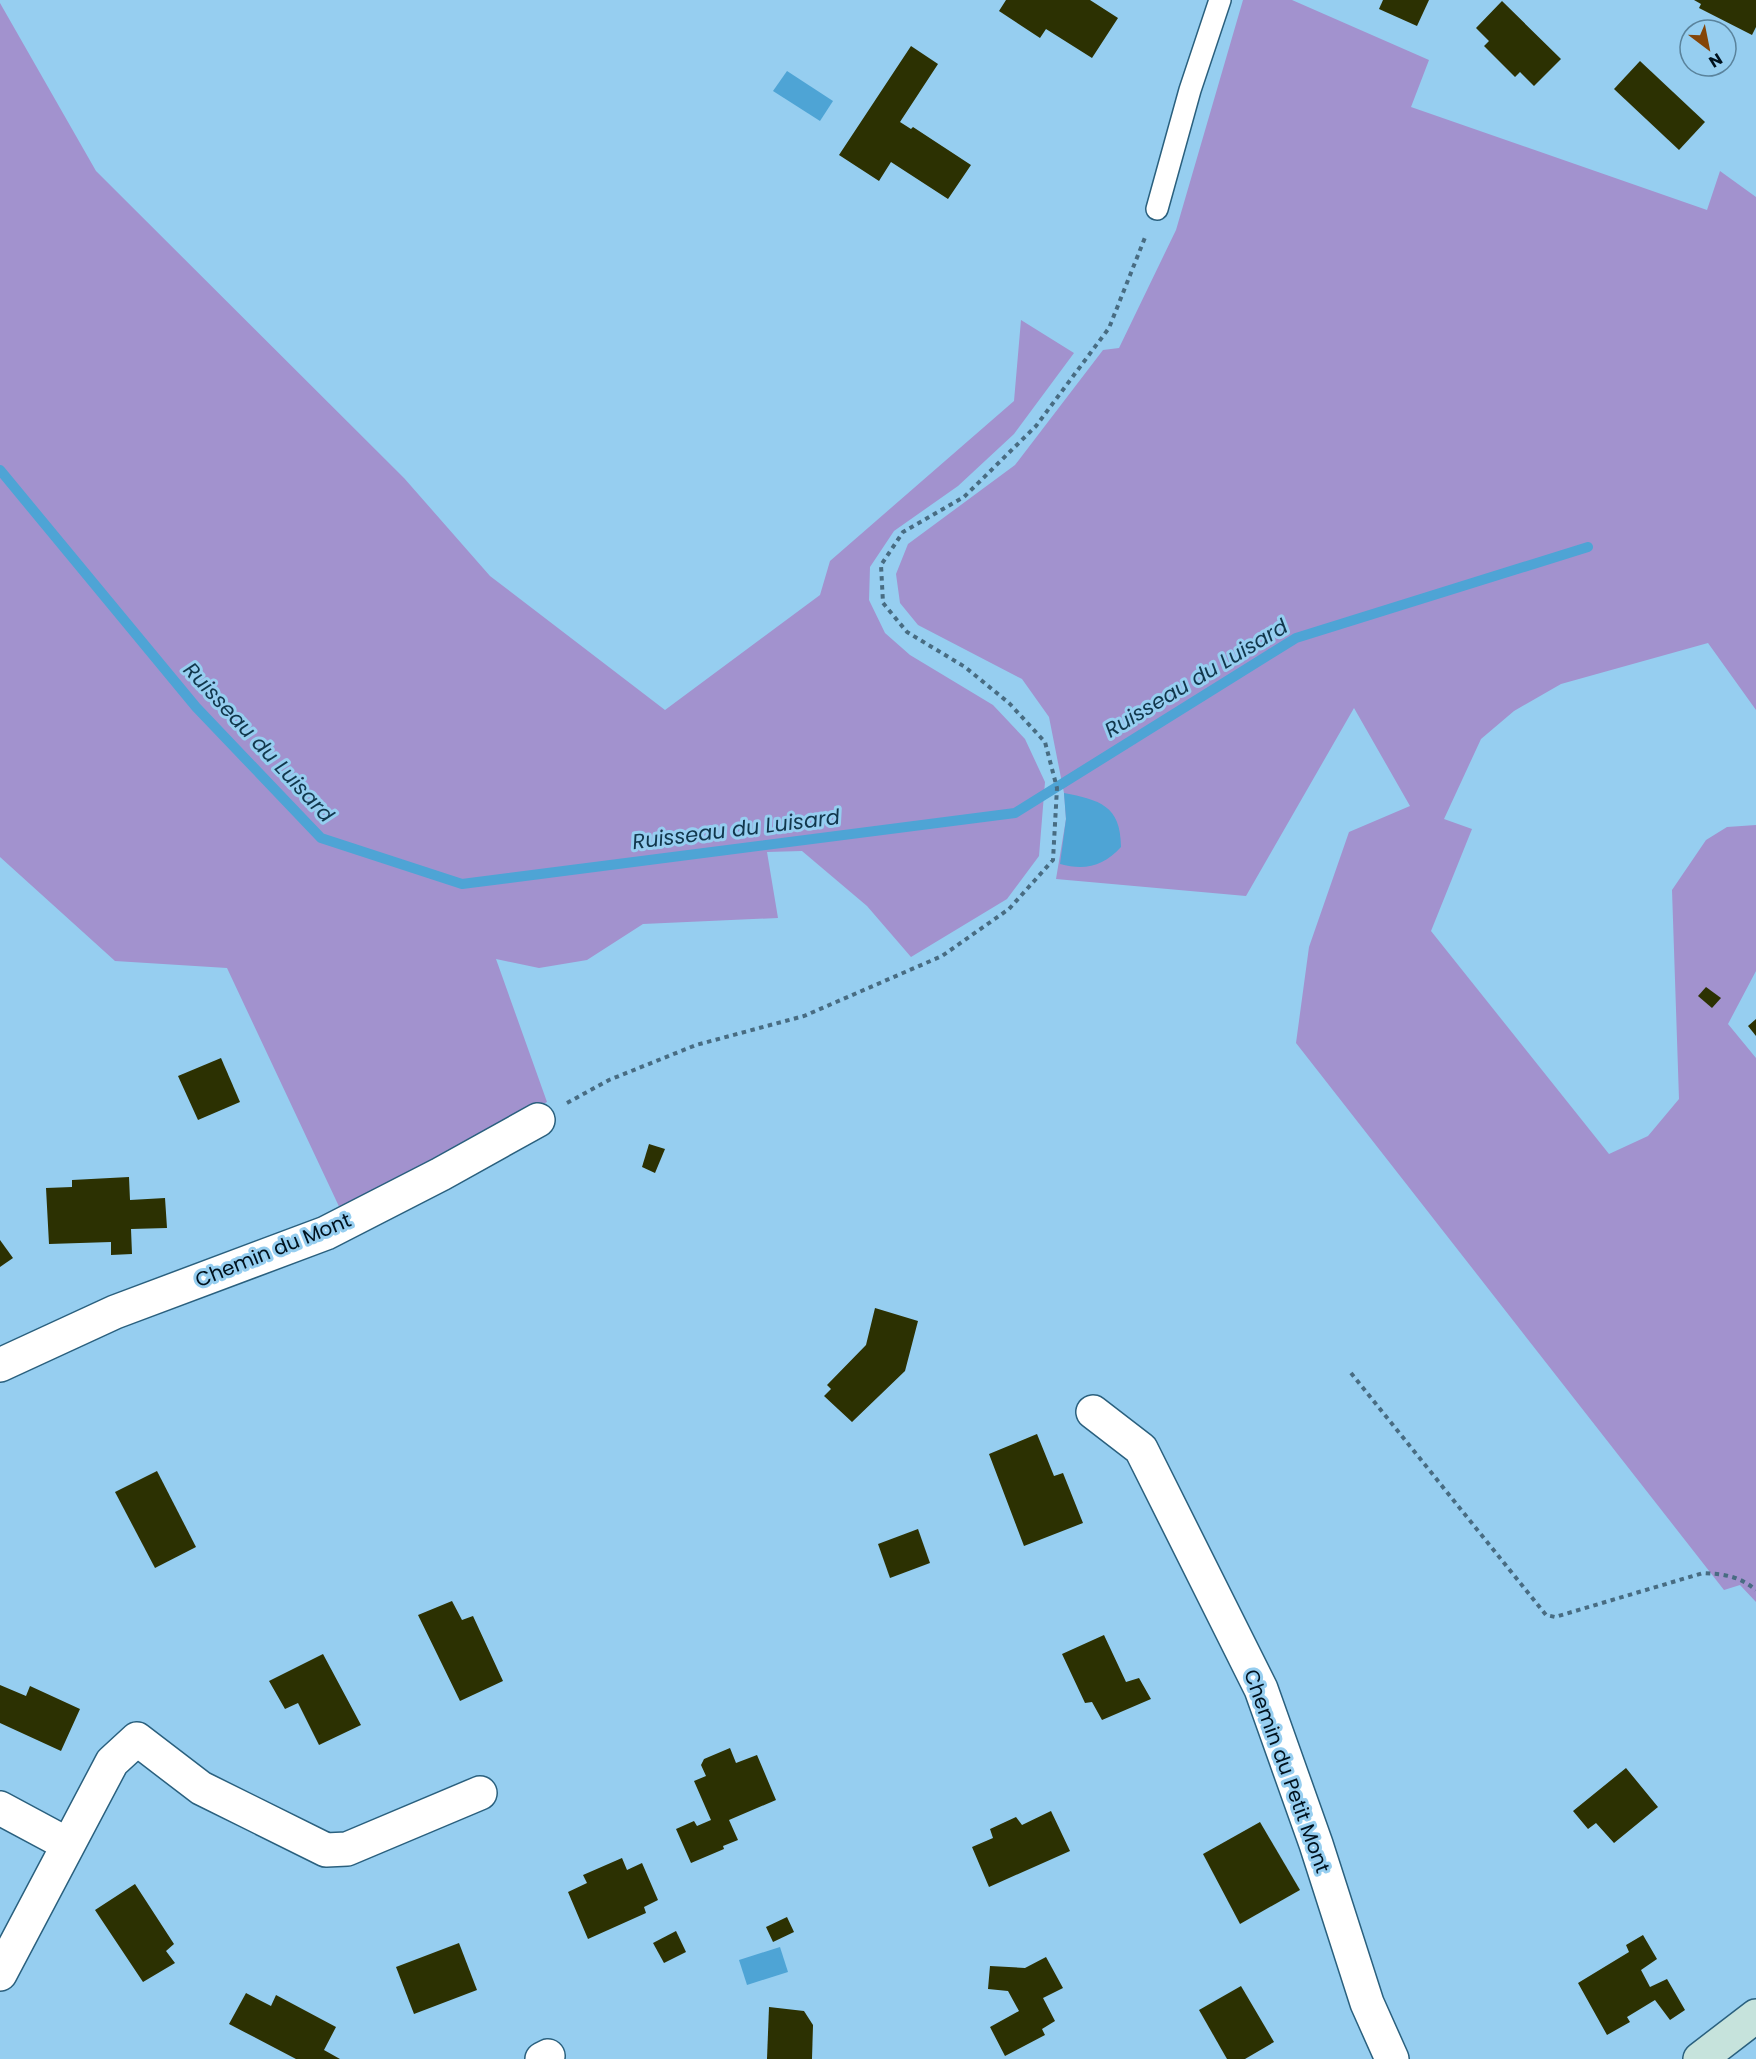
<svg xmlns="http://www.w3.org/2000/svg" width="1756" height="2059" font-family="Poppins,sans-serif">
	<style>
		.green { fill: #a292ce }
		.water { fill: #4ea4d5 }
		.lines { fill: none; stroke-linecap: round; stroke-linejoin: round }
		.stream { stroke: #4ea4d5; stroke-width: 10 }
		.building { fill: #2c3102 }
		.lane-casing { stroke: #2a607e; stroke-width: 24 }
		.street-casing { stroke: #2a607e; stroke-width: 36 }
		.secondary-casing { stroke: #2a607e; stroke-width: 36 }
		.path { stroke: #486c82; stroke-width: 4; stroke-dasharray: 4.5 4.5; stroke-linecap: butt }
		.lane { stroke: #fff; stroke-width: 21 }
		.street { stroke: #fff; stroke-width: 33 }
		.secondary { stroke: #c6e3dc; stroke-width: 33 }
		.labels { text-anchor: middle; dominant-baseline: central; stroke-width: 6; stroke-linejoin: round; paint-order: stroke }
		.street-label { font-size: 20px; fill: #00121e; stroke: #96cef0 }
		.water-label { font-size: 21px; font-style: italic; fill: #11374c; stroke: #96cef0 }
	</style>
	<rect width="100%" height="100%" fill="#96cef0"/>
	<g class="green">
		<polygon points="1243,0 1292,0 1429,60 1411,107 1707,210 1720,171 1756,197 1756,710 1708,643 1561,684 1514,711 1481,739 1444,819 1472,829 1431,931 1609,1154 1648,1136 1679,1099 1672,890 1706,840 1727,827 1756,825 1756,971 1728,1024 1756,1058 1756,1602 1740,1585 1724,1590 1296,1043 1309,947 1349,832 1410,806 1354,708 1246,896 1056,879 1066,819 1064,793 1049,717 1022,679 918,625 900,603 896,574 908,544 1015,465 1103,350 1119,348 1176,230"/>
		<polygon points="0,3 96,171 404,478 490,576 665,710 820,595 830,561 1014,401 1021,320 1074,353 1014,434 958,486 894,531 870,567 869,600 885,633 910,655 993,705 1025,739 1045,782 1039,856 1007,899 911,957 867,906 802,851 767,852 778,918 643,924 587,960 539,968 496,959 547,1102 343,1215 227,968 115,961 0,857"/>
	</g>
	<g class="water">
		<polygon points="787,71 833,101 820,121 773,91"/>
		<path d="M 1064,793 C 1099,800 1121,805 1121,847 C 1104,866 1085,871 1060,864 L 1066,819 Z"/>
		<polygon points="780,1947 788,1972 747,1985 739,1960"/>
	</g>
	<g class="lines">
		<polyline class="stream" points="0,470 196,707 321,838 462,884 1015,813 1296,638 1588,547"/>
	</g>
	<g class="building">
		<polygon points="1006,0 1090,0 1118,18 1092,58 1046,29 1040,38 999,11"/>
		<polygon points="1383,0 1429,0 1417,26 1379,9"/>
		<polygon points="1694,0 1756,0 1756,27 1752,35 1699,8 1701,4"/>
		<polygon points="1502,1 1561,59 1534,86 1520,72 1515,77 1484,46 1489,41 1476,28"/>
		<polygon points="911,46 938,64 900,122 911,129 913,127 971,165 948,199 891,162 879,181 839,155"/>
		<polygon points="1640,61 1705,122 1679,150 1614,89"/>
		<polygon points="1706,987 1721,998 1712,1008 1698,996"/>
		<polygon points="1756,1019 1756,1036 1748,1026"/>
		<polygon points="221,1058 240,1102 198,1120 178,1076"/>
		<polygon points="649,1144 665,1149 655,1173 642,1167"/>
		<polygon points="129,1177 130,1200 165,1198 167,1228 131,1229 132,1254 111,1255 111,1242 49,1244 46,1188 72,1187 72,1180"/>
		<polygon points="0,1240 13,1258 0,1267"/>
		<polygon points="875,1308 918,1321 905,1371 852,1422 824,1396 831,1389 827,1385 866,1345"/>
		<polygon points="1037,1434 1054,1476 1063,1473 1083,1523 1024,1546 989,1454"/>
		<polygon points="157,1471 196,1547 155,1568 115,1492"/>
		<polygon points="918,1529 930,1563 890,1578 878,1544"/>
		<polygon points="452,1601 462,1620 473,1616 503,1681 460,1701 418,1615"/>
		<polygon points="1104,1635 1126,1682 1139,1678 1151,1699 1102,1720 1092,1702 1085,1703 1062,1654"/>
		<polygon points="323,1654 361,1725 319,1745 298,1703 285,1709 269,1681"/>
		<polygon points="0,1685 26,1696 30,1686 80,1709 61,1751 0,1723"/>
		<polygon points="730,1748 736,1763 757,1755 776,1800 729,1820 738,1840 723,1846 724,1849 691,1863 676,1829 694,1821 697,1826 711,1820 694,1781 706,1776 701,1765 704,1759"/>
		<polygon points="1626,1768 1658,1807 1614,1843 1596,1823 1588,1829 1573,1811"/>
		<polygon points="1051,1811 1070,1851 989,1887 972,1847 993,1838 990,1829 1016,1817 1022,1825"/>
		<polygon points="1260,1822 1300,1890 1240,1924 1203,1854"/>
		<polygon points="622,1858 627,1870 642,1863 658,1900 644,1907 646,1913 588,1939 568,1892 587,1883 583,1875"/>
		<polygon points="135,1884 174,1944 166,1951 175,1963 143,1982 95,1910"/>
		<polygon points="787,1917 794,1932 773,1942 766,1927"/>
		<polygon points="676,1931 686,1952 664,1963 653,1943"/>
		<polygon points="1643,1935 1657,1959 1641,1970 1650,1987 1667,1979 1685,2010 1670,2020 1655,2000 1627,2017 1630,2022 1607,2035 1578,1983 1629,1952 1626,1945"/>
		<polygon points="459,1943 477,1990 414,2014 396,1967"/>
		<polygon points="1046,1957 1063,1988 1043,1998 1055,2021 1042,2029 1045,2035 1005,2056 990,2027 1019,2011 1008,1991 988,1989 990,1966 1025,1968"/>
		<polygon points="1241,1986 1274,2042 1245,2059 1227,2059 1199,2010"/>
		<polygon points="246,1993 271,2006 276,1995 336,2027 324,2050 340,2059 296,2059 229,2024"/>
		<polygon points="769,2007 804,2011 813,2025 812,2059 767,2059"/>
	</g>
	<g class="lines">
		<g class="lane-casing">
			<polyline id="lane" points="1157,209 1190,90 1220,0"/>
		</g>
		<g class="street-casing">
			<g id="street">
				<polyline points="0,1365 115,1312 326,1233 441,1174 538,1120"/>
				<polyline points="1093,1412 1141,1449 1261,1689 1316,1844 1367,2003 1392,2059"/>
				<polyline points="0,1808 67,1844"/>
				<polyline points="0,1974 112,1762 137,1739 201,1788 326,1850 347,1849 480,1793"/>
				<polyline points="542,2059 548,2056"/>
			</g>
		</g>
		<g class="secondary-casing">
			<polyline id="secondary" points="1700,2059 1756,2016"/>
		</g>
		<g class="path">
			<polyline points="567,1103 609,1080 696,1045 804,1016 942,956 1009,909 1053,860 1057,788 1045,742 1009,703 965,667 907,632 883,603 881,565 903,532 964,497 1036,426 1109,328 1146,235"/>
			<path d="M 1351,1373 L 1546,1615 L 1555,1617 L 1703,1573 C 1724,1574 1739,1576 1756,1590"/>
		</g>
		<use href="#lane" class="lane"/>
		<use href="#street" class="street"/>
		<use href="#secondary" class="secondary"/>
	</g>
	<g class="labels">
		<g class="street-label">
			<text transform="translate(273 1250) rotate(-22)">Chemin du Mont</text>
			<text transform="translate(1287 1771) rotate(70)">Chemin du Petit Mont</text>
		</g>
		<g class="water-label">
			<text transform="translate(1196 678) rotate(-31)">Ruisseau du Luisard</text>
			<text transform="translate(259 742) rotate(47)">Ruisseau du Luisard</text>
			<text transform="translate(736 829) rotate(-7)">Ruisseau du Luisard</text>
		</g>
	</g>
	<g transform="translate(1708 48) rotate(148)"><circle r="28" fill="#96cef0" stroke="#5a839c" stroke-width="1.5"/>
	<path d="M0-4.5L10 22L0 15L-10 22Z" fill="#844508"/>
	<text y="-9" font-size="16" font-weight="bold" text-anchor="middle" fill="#00121e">N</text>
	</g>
</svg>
